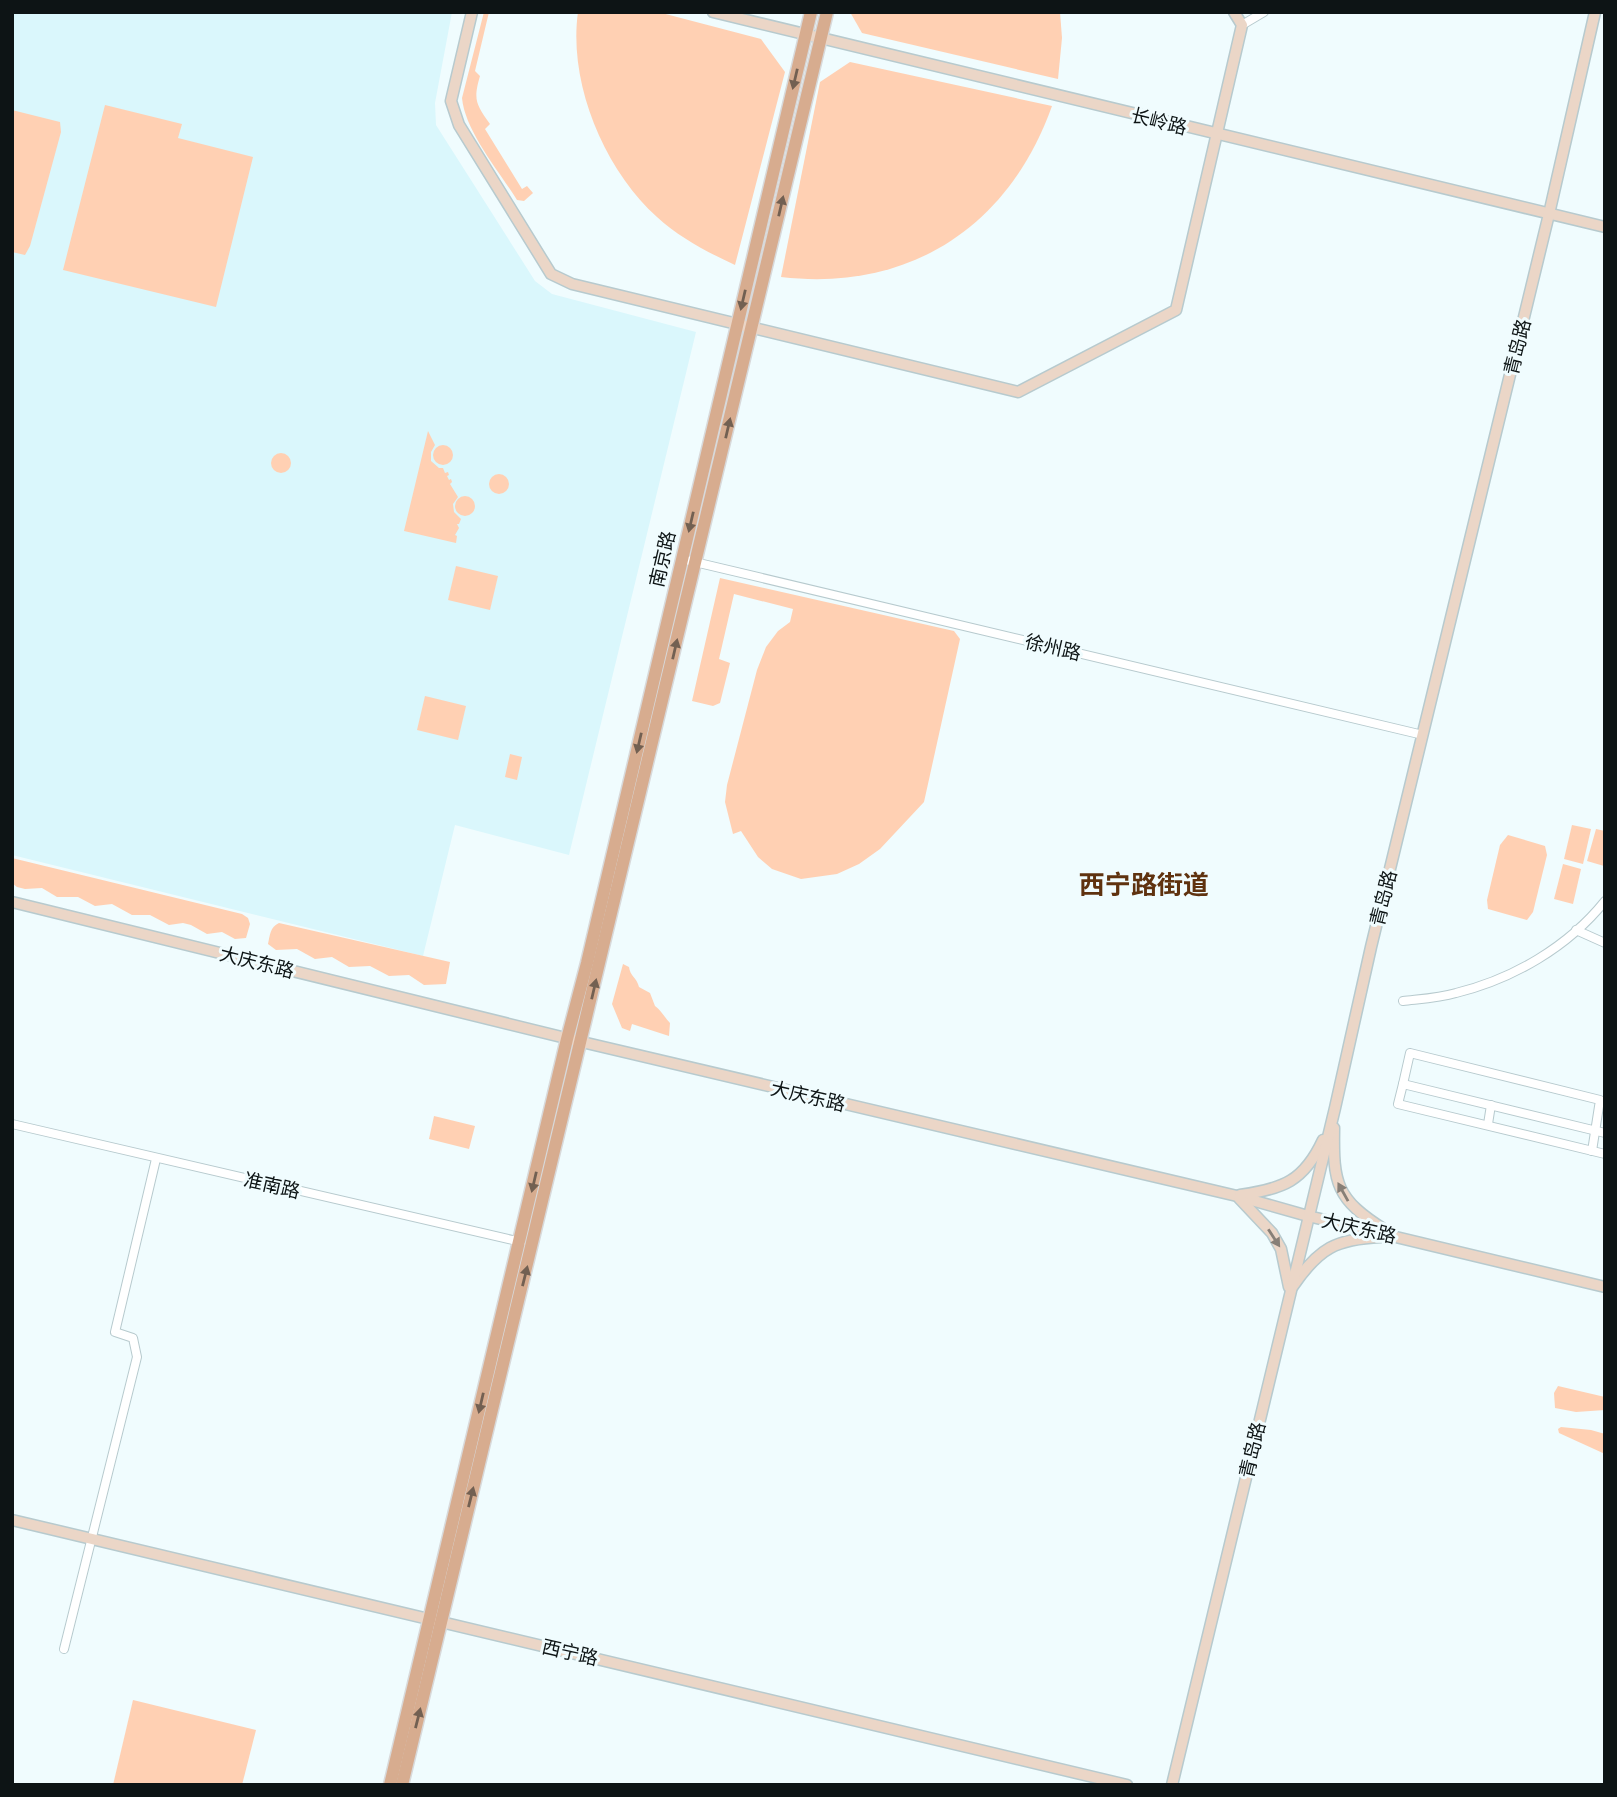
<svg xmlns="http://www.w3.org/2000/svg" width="1617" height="1797" font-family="'Open Sans','Noto Sans SC',sans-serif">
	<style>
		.built { fill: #daf7fc }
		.green { fill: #ffd0b3 }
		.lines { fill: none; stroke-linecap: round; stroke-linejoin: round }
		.street-casing { stroke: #b7cace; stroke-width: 10 }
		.secondary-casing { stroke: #b7cace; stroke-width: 13 }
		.primary-casing { stroke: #d8d9da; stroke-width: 15 }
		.street { stroke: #fff; stroke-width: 8 }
		.secondary { stroke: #ebd6c7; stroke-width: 10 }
		.primary { stroke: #d7ac8f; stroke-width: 12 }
		.oneway { fill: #726052 }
		.oneway2 { fill: #877f77 }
		.labels { text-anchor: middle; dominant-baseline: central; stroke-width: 6; stroke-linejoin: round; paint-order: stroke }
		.street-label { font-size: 19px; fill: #0d1415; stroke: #f0fcfe }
		.district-label { font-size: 26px; font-weight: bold; fill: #5f320f; stroke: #f0fcfe }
	</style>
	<rect width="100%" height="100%" fill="#f0fcfe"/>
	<polygon class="built" points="12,12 452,12 435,103 436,125 535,281 552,294 696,332 569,855 455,825 423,956 12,855"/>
	<g class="green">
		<path d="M 484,12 L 489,12 L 475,71 L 480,76 C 473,100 476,104 490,124 L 485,129 L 522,189 L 527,186 L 533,193 L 524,201 L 517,200 C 499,171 465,131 462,98 Z"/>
		<path d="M 578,12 L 658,12 L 761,39 L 785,72 L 735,265 C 707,252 680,238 657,217 C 604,169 568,83 578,12 Z"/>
		<polygon points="850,12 1060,12 1062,38 1058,79 862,33"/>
		<path d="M 850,62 L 1052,106 C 1009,227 909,292 781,277 L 820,82 Z"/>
		<polygon points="105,105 182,124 178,138 253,157 216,307 63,270"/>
		<polygon points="12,110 60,122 61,132 30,246 25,255 12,252"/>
		<polygon points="428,431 435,445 431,452 431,461 439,468 443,468 445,473 448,472 449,475 447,476 449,480 451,479 452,482 450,484 458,497 453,504 454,512 461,519 459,524 457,524 459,528 455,535 457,536 456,543 404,531"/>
		<circle cx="443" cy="455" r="10"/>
		<circle cx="281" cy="463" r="10"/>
		<circle cx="499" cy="484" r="10"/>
		<circle cx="465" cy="506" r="10"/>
		<polygon points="456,566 498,576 490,610 448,600"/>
		<polygon points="720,578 954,631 960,639 924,802 880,849 859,864 837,874 801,879 772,869 758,857 741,831 733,834 725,802 727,785 757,670 766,647 778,631 790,622 793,609 734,594 719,659 730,663 720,703 713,706 692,701"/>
		<polygon points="425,696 466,706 458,740 417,730"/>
		<polygon points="510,754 522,757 517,780 505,777"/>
		<polygon points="1572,825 1591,829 1583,864 1564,859"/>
		<polygon points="1596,829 1605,831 1604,866 1587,861"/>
		<polygon points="1508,835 1545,846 1547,855 1533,912 1527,920 1488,909 1487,900 1500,845"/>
		<polygon points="12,858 242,914 248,918 250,924 246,938 235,939 222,932 207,934 191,925 183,923 169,925 150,915 132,915 112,904 95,906 78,897 57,897 42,888 25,889 17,887 12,883"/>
		<polygon points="1563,864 1581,869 1573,904 1554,899"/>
		<path d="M 279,923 L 450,962 L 446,984 L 424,985 L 409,975 L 389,976 L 370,966 L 349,967 L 332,957 L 315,959 L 297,949 L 276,950 L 268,944 C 270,935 270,927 279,923 Z"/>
		<path d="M 623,964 L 629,967 C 630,976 637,978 639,987 L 650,993 L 655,1006 C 661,1010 665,1018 670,1023 L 669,1036 L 632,1024 L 630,1031 L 622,1028 L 612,1004 Z"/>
		<polygon points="434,1116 475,1126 469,1149 429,1139"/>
		<polygon points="1558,1386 1605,1397 1605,1410 1576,1412 1555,1408 1554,1393"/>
		<polygon points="1561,1427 1591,1430 1605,1434 1605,1454 1559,1433 1558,1429"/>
		<polygon points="133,1700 256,1730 242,1785 113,1785"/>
	</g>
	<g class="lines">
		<g class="street-casing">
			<g id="street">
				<polyline points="1242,25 1264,12"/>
				<polyline points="682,559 1423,735"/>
				<polyline points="1576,930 1605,943"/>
				<path d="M 1403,1001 C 1420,999 1439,998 1456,993 C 1513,979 1568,947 1605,901"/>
				<polyline points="1403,1084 1410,1053 1600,1100 1592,1151"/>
				<polyline points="12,1124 521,1242"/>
				<polyline points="1488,1124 1491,1105"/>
				<polyline points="1605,1133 1403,1084 1398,1104 1605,1154"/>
				<polyline points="64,1649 137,1357 133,1338 115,1332 156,1159"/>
			</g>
		</g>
		<g class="secondary-casing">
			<g id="secondary">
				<polyline points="472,12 451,101 459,125 551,274 572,284 1018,392 1176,310 1242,25 1234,12"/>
				<polyline points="713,12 1605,227"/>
				<polyline points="12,902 582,1042 1237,1196 1308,1216 1605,1287"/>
				<path d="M 1334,1128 C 1333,1184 1336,1199 1385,1230"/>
				<path d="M 1240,1195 C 1283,1189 1304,1181 1323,1140"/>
				<polyline points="1239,1198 1272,1233 1281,1249 1289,1287"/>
				<path d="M 1293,1286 C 1319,1248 1336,1239 1381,1237"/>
				<polyline points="12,1520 1127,1785"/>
				<polyline points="1172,1785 1335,1108 1371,947 1549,214 1595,12"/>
			</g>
		</g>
		<g class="primary-casing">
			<g id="primary">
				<polyline points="390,1785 567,1039 587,963 811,12"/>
				<polyline points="402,1785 827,12"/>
			</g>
		</g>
		<use href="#street" class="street"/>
		<use href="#secondary" class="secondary"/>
		<use href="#primary" class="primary"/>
	</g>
	<defs><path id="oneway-solid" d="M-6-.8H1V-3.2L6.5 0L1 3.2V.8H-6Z" transform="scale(1.75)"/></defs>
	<g class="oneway">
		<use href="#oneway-solid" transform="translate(795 79) rotate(103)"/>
		<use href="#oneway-solid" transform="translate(781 206) rotate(-77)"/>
		<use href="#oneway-solid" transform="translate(743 300) rotate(103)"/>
		<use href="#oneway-solid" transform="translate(728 428) rotate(-77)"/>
		<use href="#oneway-solid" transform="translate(691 522) rotate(103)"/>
		<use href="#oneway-solid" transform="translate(675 649) rotate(-77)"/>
		<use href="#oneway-solid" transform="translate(639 743) rotate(103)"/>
		<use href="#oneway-solid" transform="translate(594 989) rotate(-77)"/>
		<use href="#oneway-solid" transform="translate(534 1182) rotate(103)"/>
		<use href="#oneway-solid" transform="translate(525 1276) rotate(-76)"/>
		<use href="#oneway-solid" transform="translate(481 1403) rotate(103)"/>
		<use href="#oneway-solid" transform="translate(471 1497) rotate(-76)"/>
		<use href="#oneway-solid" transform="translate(418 1718) rotate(-76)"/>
	</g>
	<g class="oneway2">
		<use href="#oneway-solid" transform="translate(1343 1192) rotate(-119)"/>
		<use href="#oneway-solid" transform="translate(1274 1238) rotate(57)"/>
	</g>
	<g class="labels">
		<g class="street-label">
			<text transform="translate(1159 121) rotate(14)">长岭路</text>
			<text transform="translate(1517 347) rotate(-76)">青岛路</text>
			<text transform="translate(662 559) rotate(-77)">南京路</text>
			<text transform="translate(1053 647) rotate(13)">徐州路</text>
			<text transform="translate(1383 898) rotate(-76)">青岛路</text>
			<text transform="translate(257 962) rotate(14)">大庆东路</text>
			<text transform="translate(808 1096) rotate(13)">大庆东路</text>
			<text transform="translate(272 1185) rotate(13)">准南路</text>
			<text transform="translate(1359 1228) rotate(13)">大庆东路</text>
			<text transform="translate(1252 1450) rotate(-77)">青岛路</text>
			<text transform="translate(570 1652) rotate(13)">西宁路</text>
		</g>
		<g class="district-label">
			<text x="1144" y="884">西宁路街道</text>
		</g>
	</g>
	<rect width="1617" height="1797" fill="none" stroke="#0d1415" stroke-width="28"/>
</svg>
